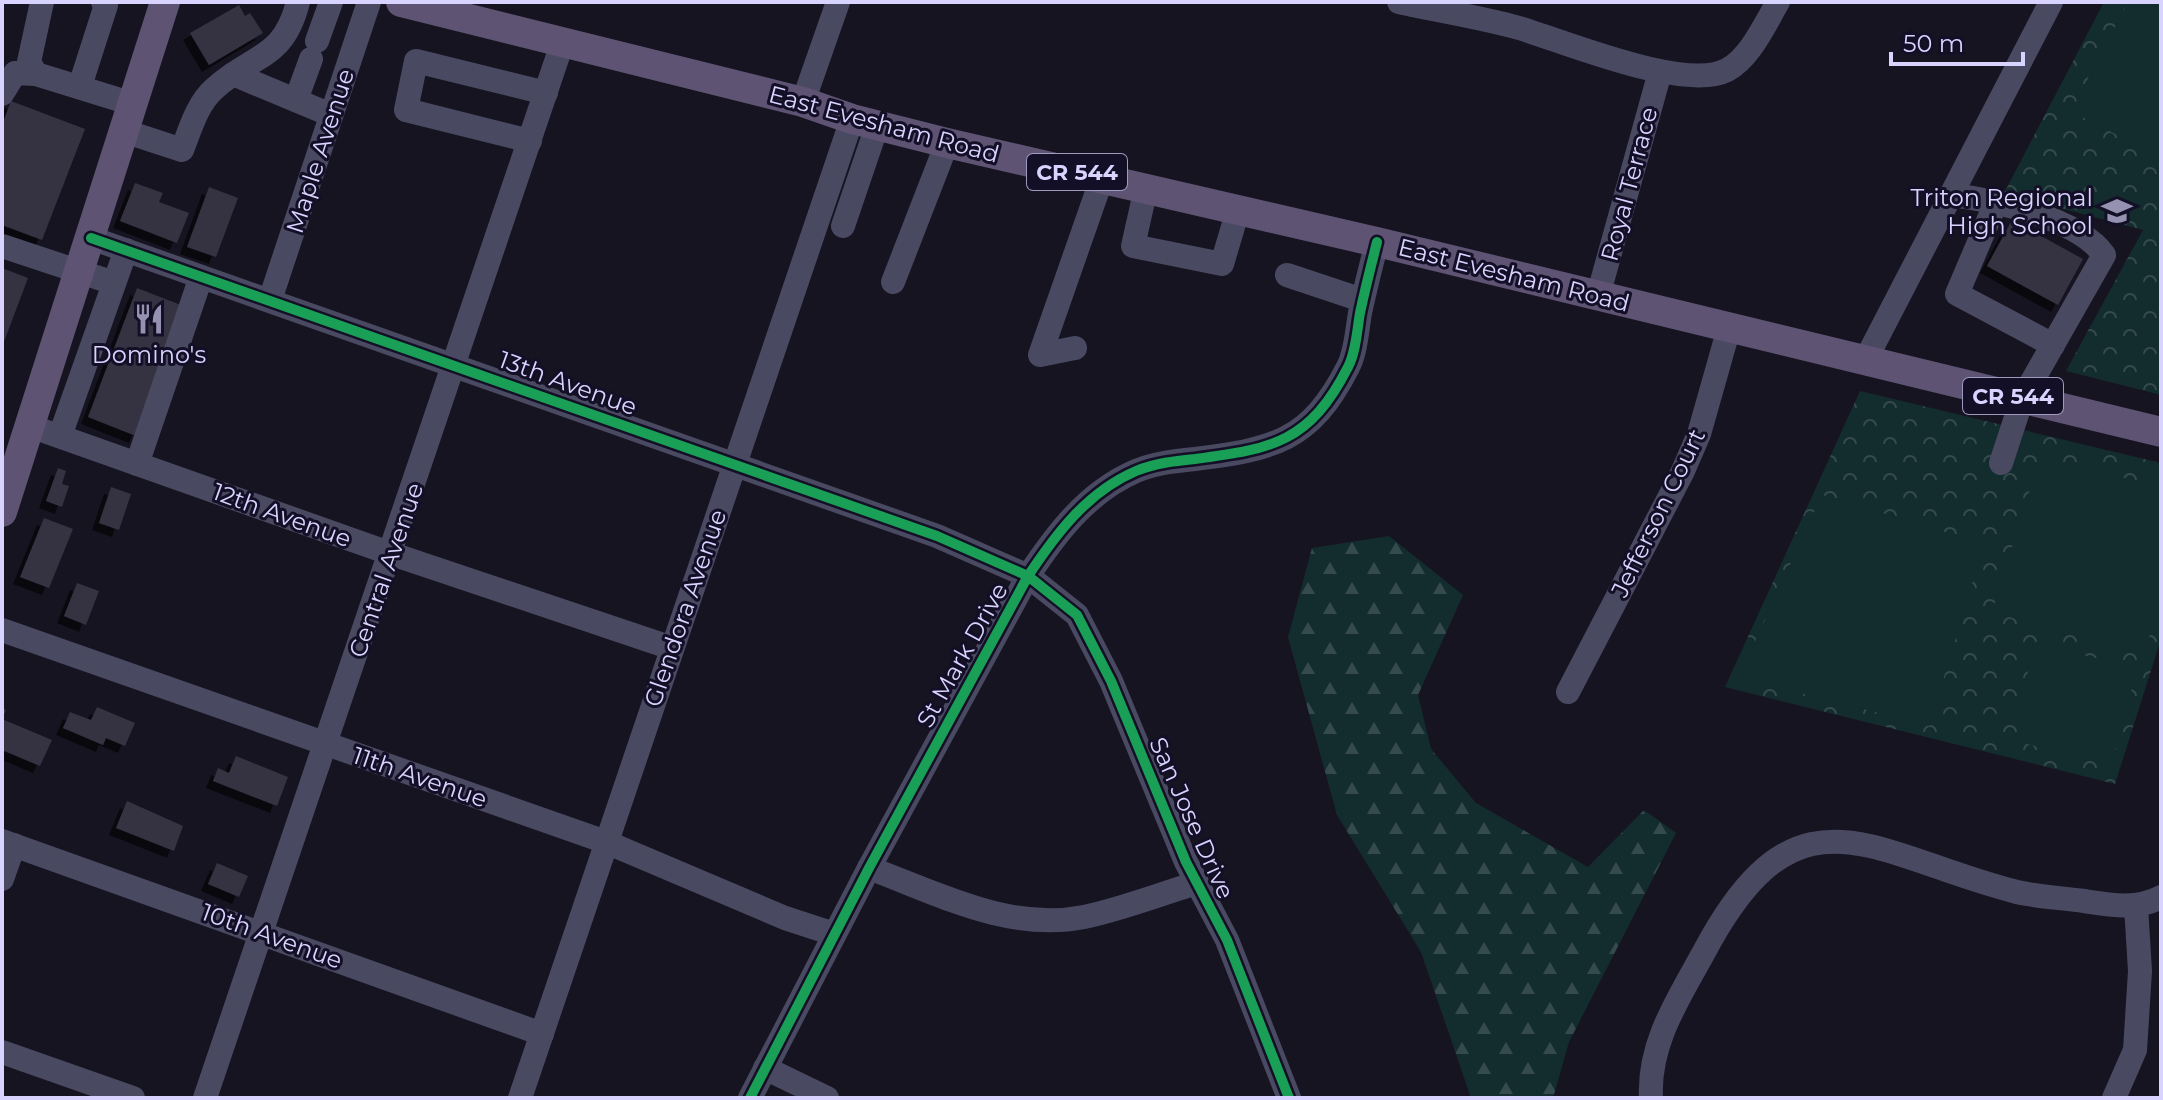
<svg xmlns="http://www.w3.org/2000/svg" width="2163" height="1100" font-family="Montserrat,sans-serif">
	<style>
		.forest { fill: url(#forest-firs) }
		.park { fill: url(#park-crowns) }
		.pitch { fill: #132c2d }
		.building { fill: #343243; filter: url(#shadow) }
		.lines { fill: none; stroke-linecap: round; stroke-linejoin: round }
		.minor { stroke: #4a4962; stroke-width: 24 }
		.major { stroke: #5e5373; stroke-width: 30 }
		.cycleway-casing { stroke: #130f26; stroke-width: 15 }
		.cycleway { stroke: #1a9f57; stroke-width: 10 }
		.labels { text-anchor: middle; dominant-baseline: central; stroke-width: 6; stroke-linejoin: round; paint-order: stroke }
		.shield { fill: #130f26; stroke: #9e99be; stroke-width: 2 }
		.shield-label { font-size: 22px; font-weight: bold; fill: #d9d4ff }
		.street-label { font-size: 24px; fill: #d9d4ff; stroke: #130f26 }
		.poi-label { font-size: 24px; fill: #d9d4ff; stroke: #130f26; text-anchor: end }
	</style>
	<defs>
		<pattern id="forest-firs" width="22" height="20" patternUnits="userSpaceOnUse" patternTransform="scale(2)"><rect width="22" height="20" fill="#132c2d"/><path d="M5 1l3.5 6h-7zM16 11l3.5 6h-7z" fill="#354a4c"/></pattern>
		<pattern id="park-crowns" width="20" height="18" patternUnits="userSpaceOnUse" patternTransform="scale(2)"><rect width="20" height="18" fill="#132c2d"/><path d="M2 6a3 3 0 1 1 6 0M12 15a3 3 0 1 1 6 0" fill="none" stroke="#354a4c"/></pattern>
		<filter id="shadow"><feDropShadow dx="-7" dy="7" stdDeviation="0" flood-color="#0009"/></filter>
	</defs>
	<rect width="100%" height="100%" fill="#161421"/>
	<polygon class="forest" points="1389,536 1463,595 1418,695 1431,749 1476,803 1588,867 1644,810 1676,833 1569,1042 1553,1098 1471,1098 1421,952 1337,815 1288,637 1312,548"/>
	<g class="park">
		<polygon points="2104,2 2161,2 2161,395 2066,371 2143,230 2004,193"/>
		<polygon points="1860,391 2161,463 2161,639 2115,784 1725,687"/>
	</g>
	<g class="pitch">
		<polygon points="2128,2 2161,2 2161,158 2071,111"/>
		<polygon points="2039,460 2161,486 2161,595 2144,656 1992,612"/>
		<polygon points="1822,495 1984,544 1929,726 1739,677"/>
		<polygon points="2033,643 2137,668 2112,766 2016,741"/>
	</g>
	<g class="building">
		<polygon points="239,5 245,16 250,13 263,33 209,65 190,33"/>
		<polygon points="11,101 85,129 42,240 2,225 2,125"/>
		<polygon points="135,183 163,193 159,202 189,213 177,243 120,221"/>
		<polygon points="209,187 238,198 216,257 187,247"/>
		<polygon points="2012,220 2083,259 2058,305 1987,266"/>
		<polygon points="2,268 28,278 2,347"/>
		<polygon points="137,288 186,307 136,436 88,417"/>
		<polygon points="58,468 66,471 62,484 69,486 62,507 46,501"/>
		<polygon points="111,487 131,494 119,530 99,523"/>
		<polygon points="44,518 73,529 49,588 20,577"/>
		<polygon points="77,583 99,591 86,625 64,616"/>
		<polygon points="97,707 135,723 125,746 106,738 103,745 63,728 70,712 91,720"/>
		<polygon points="2,708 6,710 2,719 52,740 40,766 2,750"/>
		<polygon points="236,756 288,777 277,806 213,781 218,768 229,773"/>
		<polygon points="127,801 183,826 174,851 116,828"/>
		<polygon points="217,863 248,876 239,897 208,884"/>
	</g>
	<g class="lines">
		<g class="minor">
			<polyline points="42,2 29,62 36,74 133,104"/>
			<path d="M 1399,2 C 1439,11 1480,17 1519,28 C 1566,42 1685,92 1727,70 C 1750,58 1765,24 1778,2"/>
			<polyline points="317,41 331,2"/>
			<polyline points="233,74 331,115"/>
			<polyline points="80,86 106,5 103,2"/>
			<polyline points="2,94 15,73 36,74"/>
			<polyline points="296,100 311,59"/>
			<polyline points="803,102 838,2"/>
			<path d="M 124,131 L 182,150 C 190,130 197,104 214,89 C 253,53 283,61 298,2"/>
			<polyline points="530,141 406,110 416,61 546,93"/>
			<polyline points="1146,188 1133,246 1222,264 1238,210"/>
			<path d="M 1951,195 C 1994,200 2078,218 2104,255 L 2022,399 L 2001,463"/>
			<polyline points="1997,200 1957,294 2053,345"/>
			<polyline points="843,226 877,126"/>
			<polyline points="91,238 937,536 1028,576 1077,615 1111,681 1186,862 1227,940 1289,1098"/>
			<polyline points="2,246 114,283"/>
			<polyline points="1287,275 1362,300"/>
			<polyline points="893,282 947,143"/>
			<polyline points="1598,296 1660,72"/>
			<polyline points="270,300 369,2"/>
			<polyline points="1075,348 1040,355 1102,178"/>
			<polyline points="1865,361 2051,2"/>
			<polyline points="30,426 392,554 672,648"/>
			<polyline points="60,436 126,250"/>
			<polyline points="137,464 201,277"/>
			<polyline points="2,630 606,842 785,918 834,934"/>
			<polyline points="1568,692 1683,471 1699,434 1729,328"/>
			<polyline points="2,841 542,1034"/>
			<path d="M 869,868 C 937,893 1009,932 1084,917 C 1122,909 1160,894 1197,883"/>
			<polyline points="2,879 14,845"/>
			<polyline points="2,1052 133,1098"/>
			<polyline points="765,1068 827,1098"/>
			<polyline points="205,1098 563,41"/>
			<polyline points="520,1098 852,119"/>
			<path d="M 750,1098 L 869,868 L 1028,576 C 1056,534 1087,492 1136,471 C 1155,463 1175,461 1195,459 C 1273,449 1310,442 1348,367 C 1356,352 1357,330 1360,313 C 1365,289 1371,266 1377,242"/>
			<path d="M 1651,1098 C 1648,1043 1679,998 1704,952 C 1798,775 1871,855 2017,892 C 2039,897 2062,898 2084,901 C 2110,905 2137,910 2161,897"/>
			<polyline points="2114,1098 2135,1050 2140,971 2136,906"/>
		</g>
		<g class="major">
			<polyline points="401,2 803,102 852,119 947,143 1377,242 2161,432"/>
			<polyline points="2,512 165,2"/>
		</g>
		<g class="cycleway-casing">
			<g id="cycleway">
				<polyline points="91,238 937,536 1028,576 1077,615 1111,681 1186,862 1227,940 1289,1098"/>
				<path d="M 750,1098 L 869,868 L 1028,576 C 1056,534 1087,492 1136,471 C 1155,463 1175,461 1195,459 C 1273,449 1310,442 1348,367 C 1356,352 1357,330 1360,313 C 1365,289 1371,266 1377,242"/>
			</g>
		</g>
		<use href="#cycleway" class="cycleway"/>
	</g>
	<defs>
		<g id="school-bare" transform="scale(2.4)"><path d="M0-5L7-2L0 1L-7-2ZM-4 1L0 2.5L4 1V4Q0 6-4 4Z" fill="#9591b1" stroke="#130f26" stroke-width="2.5" paint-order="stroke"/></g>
		<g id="restaurant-bare" transform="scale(2.4)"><path d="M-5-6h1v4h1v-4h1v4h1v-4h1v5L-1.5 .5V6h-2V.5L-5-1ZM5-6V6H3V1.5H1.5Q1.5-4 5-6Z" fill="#9591b1" stroke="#130f26" stroke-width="2.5" paint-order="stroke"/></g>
	</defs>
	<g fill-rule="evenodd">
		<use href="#school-bare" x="2117" y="211"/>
		<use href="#restaurant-bare" x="149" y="319"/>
	</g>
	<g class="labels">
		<g class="shield">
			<rect x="1027" y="154" width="100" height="36" rx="6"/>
			<rect x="1963" y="378" width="100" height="36" rx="6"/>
		</g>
		<g class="shield-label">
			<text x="1077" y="172">CR 544</text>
			<text x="2013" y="396">CR 544</text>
		</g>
		<g class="street-label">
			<text transform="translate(884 124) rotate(15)">East Evesham Road</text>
			<text transform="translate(320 151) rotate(-72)">Maple Avenue</text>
			<text transform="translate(1629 184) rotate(-75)">Royal Terrace</text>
			<text transform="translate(1514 275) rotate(14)">East Evesham Road</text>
			<text transform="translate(568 383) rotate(20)">13th Avenue</text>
			<text transform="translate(1658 513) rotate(-64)">Jefferson Court</text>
			<text transform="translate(282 515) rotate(20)">12th Avenue</text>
			<text transform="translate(386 570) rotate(-71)">Central Avenue</text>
			<text transform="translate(685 608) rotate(-71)">Glendora Avenue</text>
			<text transform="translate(962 655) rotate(-61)">St Mark Drive</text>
			<text transform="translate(420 777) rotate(19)">11th Avenue</text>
			<text transform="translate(1192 818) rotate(66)">San Jose Drive</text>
			<text transform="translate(272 936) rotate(20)">10th Avenue</text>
		</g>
		<g class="poi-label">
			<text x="2093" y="197">Triton Regional<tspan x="2093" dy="28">High School</tspan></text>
			<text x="149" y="354" text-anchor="middle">Domino's</text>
		</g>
	</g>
	<rect width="2163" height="1100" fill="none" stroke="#d9d4ff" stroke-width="8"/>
	<path d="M1891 52v12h132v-12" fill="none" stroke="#d9d4ff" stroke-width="4"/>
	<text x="1903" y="52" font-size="24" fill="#d9d4ff" stroke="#130f26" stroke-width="6" paint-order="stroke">50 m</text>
</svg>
